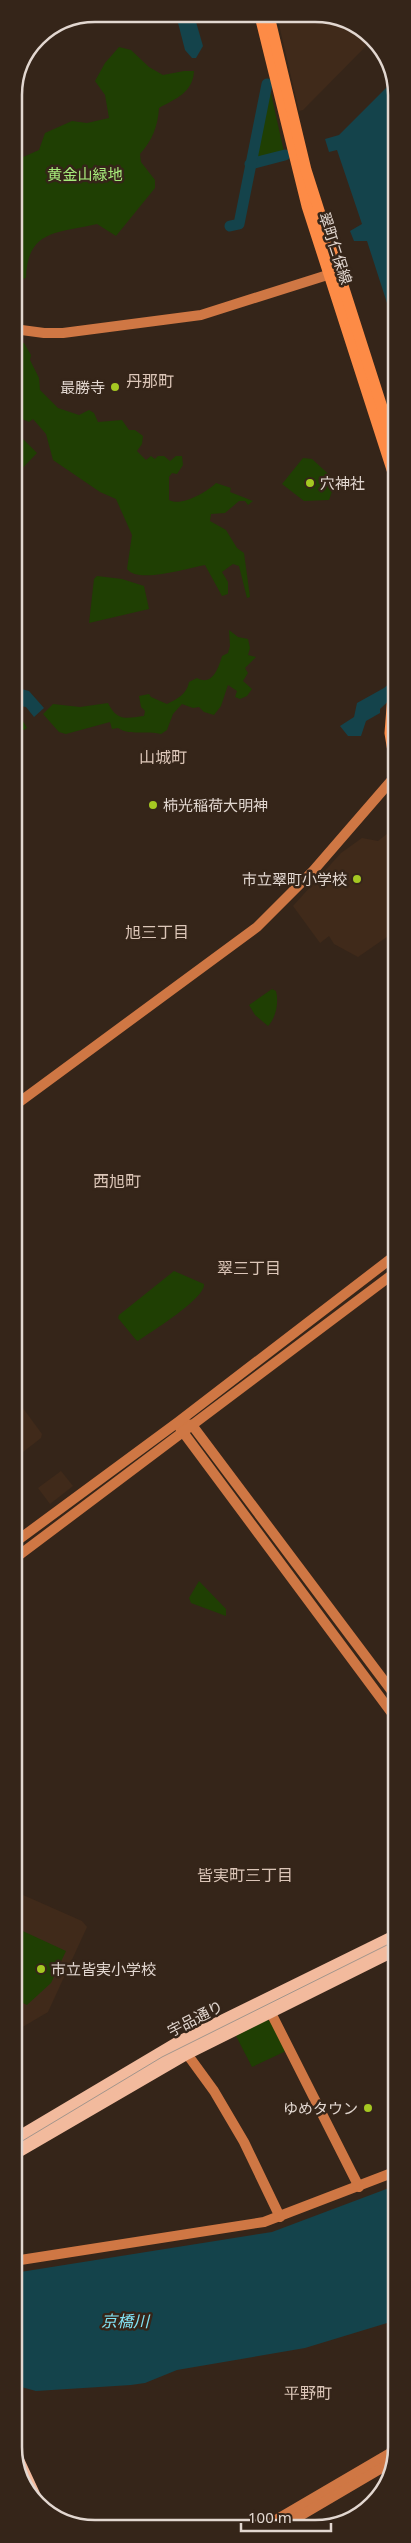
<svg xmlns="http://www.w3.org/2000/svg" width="411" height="2543" font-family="'Noto Sans','Noto Sans JP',sans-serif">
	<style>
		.built { fill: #402a1a }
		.green { fill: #1f3f03 }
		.water { fill: #14434b }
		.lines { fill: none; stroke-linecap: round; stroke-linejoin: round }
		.river { stroke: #14434b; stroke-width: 11 }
		.secondary { stroke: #cf7744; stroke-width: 10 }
		.primary { stroke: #fd8b46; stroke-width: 11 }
		.highway { stroke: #f2ba9d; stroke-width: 14 }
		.tram { stroke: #a2958c; stroke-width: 1 }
		.poi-dot { fill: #a5c822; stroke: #352519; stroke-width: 2 }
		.labels { text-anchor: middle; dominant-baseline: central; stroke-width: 5; stroke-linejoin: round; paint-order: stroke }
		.park-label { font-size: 15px; fill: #a7eb7b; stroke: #352519 }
		.street-label { font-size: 15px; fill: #e2d7d0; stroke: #352519 }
		.poi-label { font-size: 15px; fill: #e2d7d0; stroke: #352519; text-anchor: end }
		.neighbourhood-label { font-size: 16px; fill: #dcc6b8; stroke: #352519 }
		.water-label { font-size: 16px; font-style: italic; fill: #82e4f5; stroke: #352519 }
		.rim { fill: none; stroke: #e2d7d0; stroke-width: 2.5 }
	</style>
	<rect width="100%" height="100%" fill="#352519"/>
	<g class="built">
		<polygon points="277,16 336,16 373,39 303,110 299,111"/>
		<polygon points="397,826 397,930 358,957 334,944 329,936 320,943 293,906 341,853 362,838 378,841"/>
		<polygon points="14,1396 42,1434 41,1438 14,1459"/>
		<polygon points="61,1471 73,1486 50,1504 38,1488"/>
		<polygon points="14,1891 82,1921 87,1927 48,2012 14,2032"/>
	</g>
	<g class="green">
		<path d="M 119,47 L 131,50 L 149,67 L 163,75 L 184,71 L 194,71 C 193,93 175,99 159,108 C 158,126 152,141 140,154 L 141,162 L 155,180 L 155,188 L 116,236 L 97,224 C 59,233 27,229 26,278 L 14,281 L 14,161 L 39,150 L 45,133 L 72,121 L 87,123 L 109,118 L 105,95 L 95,81 L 105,63 Z"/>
		<polygon points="269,84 284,152 258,161 255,160"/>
		<path d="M 14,341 L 24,343 L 31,355 L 30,360 L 39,378 L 40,390 L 58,408 L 79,415 L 89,410 L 94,413 L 98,422 L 122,420 L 129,430 L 135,430 L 143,436 L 142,444 L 137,451 L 146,460 L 151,456 L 155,459 L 158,456 L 164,456 L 170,461 L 176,456 L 182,456 L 183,465 L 177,474 L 172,473 L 169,477 L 169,500 C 181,507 207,492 216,483 L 231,488 L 230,492 L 253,501 L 248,505 L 245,501 L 239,501 L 225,513 L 211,514 L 210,521 L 226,530 L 237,548 L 244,553 L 250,597 L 247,598 L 239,566 L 233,564 L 222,572 L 228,582 L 228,594 L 222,596 L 205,565 C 188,568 138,584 127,569 L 132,535 L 116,499 L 100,492 L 53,460 L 46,434 L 33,419 L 29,422 L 18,417 L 14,420 Z"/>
		<polygon points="14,430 37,453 14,477"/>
		<polygon points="303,458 312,459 336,481 329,500 304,501 282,484"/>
		<polygon points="97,576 122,579 144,586 149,609 89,623 94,579"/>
		<path d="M 229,630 L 238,637 L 248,639 L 250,648 L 248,655 L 256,657 L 245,668 L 248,673 L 243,681 L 252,689 L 247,696 L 240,699 L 235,697 L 237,691 L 228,685 L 221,706 L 214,715 L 204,712 L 199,707 L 193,708 L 182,704 L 173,714 L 167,730 L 161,734 C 146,730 130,736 118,728 L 112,729 L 110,722 L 66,734 L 59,732 L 43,714 L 53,704 L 80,707 L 108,703 C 117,722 127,718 144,716 L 145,711 L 141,707 L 139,696 L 149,694 L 151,697 L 167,704 C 177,699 187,694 189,682 L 197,678 C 213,687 219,666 222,656 L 228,653 L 230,646 Z"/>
		<polygon points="14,715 20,716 27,728 15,735"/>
		<path d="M 272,989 L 276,991 C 279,1002 276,1018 268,1026 L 255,1015 L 249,1005 Z"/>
		<path d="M 174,1271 L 204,1284 C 206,1298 151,1332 138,1341 L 136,1340 L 118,1318 L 119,1315 Z"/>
		<polygon points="199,1581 226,1609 226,1616 191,1603 189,1598"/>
		<polygon points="14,1927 66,1951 51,1983 27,2005 14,1999"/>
		<polygon points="267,2020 272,2022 286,2048 284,2052 252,2067 236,2036"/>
	</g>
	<g class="water">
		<polygon points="176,15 194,15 203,46 196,58 192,58 185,50"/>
		<polygon points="393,81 397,90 397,334 367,241 354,241 350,231 362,224 337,150 329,152 325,139 339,135"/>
		<polygon points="397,677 397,693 380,709 380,713 366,721 361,736 348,736 340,726 354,717 357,703 384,688"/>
		<polygon points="14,687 29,691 44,708 34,717 26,707 14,705"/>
		<polygon points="397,2185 397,2320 305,2348 177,2370 145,2383 131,2385 36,2391 14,2385 14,2273 272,2232"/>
	</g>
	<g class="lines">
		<g class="river">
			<polyline points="250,164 285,155"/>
			<polyline points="230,226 239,224 267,84"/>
		</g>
		<g class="secondary">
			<polyline points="14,329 44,333 63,333 201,315 337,272"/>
			<polyline points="14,1106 257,927 313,871 397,774"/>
			<polyline points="186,1424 192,1425 397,1698"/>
			<polyline points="180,1428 397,1720"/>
			<polyline points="14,1543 178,1422 397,1254"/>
			<polyline points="14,1559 397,1271"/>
			<polyline points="267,2005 359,2187"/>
			<polyline points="182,2047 214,2091 244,2142 280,2217"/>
			<polyline points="14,2261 264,2222 397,2171"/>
			<polyline points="262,2528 397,2449"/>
			<polyline points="278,2529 392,2462"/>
		</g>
		<g class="primary">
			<polyline points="260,16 307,206 397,485"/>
			<polyline points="269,16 306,170 397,454"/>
			<polyline points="397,644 390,733 397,776"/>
		</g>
		<g class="highway">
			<polyline points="14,2141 179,2043 397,1936"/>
			<polyline points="14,2153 186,2053 397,1948"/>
			<polyline points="17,2460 37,2503"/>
		</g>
		<polyline class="tram" points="14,2146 162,2057 397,1940"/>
	</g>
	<g class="poi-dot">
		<circle cx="115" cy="387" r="5"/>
		<circle cx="310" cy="483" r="5"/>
		<circle cx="153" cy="805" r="5"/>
		<circle cx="357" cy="879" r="5"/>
		<circle cx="41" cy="1969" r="5"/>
		<circle cx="368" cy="2108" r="5"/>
	</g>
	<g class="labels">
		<g class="park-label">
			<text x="85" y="174">黄金山緑地</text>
		</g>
		<g class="street-label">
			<text transform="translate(336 248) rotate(72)">翠町仁保線</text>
			<text transform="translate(195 2018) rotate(-27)">宇品通り</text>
		</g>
		<g class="poi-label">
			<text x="105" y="387">最勝寺</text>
			<text x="320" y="483" text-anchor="start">穴神社</text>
			<text x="163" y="805" text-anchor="start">柿光稲荷大明神</text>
			<text x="347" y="879">市立翠町小学校</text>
			<text x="51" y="1969" text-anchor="start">市立皆実小学校</text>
			<text x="358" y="2108">ゆめタウン</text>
		</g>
		<g class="neighbourhood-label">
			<text x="150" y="381">丹那町</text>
			<text x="163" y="757">山城町</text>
			<text x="157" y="932">旭三丁目</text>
			<text x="117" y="1181">西旭町</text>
			<text x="249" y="1268">翠三丁目</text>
			<text x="245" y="1875">皆実町三丁目</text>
			<text x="308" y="2393">平野町</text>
		</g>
		<g class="water-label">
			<text x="125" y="2321">京橋川</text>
		</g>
	</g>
	<path d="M0 0H411V2543H0ZM95 22H315A73 73 0 0 1 388 95V2447A73 73 0 0 1 315 2520H95A73 73 0 0 1 22 2447V95A73 73 0 0 1 95 22Z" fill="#352519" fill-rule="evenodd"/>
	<path class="rim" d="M95 22H315A73 73 0 0 1 388 95V2447A73 73 0 0 1 315 2520H95A73 73 0 0 1 22 2447V95A73 73 0 0 1 95 22Z"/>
	<path d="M241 2523v8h90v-8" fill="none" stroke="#e2d7d0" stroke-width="2.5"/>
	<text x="248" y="2523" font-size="15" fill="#e2d7d0" stroke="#352519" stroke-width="4" paint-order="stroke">100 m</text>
</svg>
